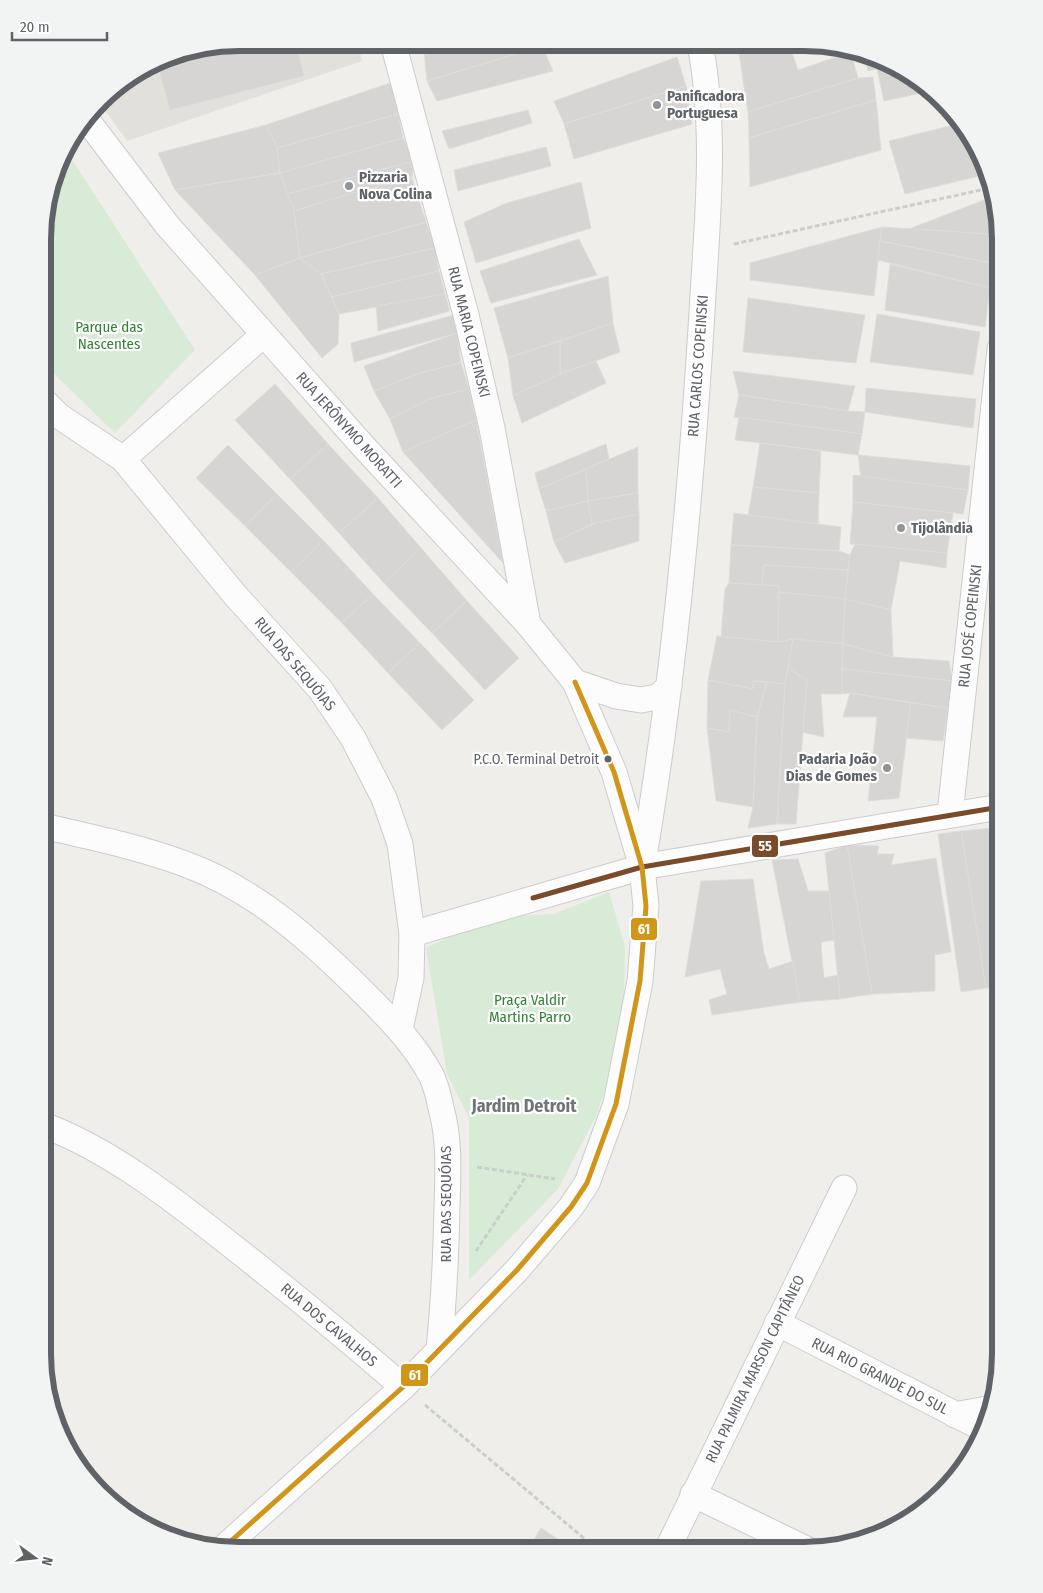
<svg xmlns="http://www.w3.org/2000/svg" width="1043" height="1593" font-family="'Fira Sans Condensed',sans-serif">
	<style>
		.education { fill: #e2e0da }
		.green { fill: #d8ebd6 }
		.building { fill: #d6d5d3; stroke: #deddd9 }
		.lines { fill: none; stroke-linecap: round; stroke-linejoin: round }
		.street-casing { stroke: #cbcccc; stroke-width: 27 }
		.path { stroke: #cacfcc; stroke-width: 3; stroke-dasharray: 5 2.5; stroke-linecap: butt }
		.street { stroke: #fdfcfc; stroke-width: 25 }
		.bus-1-casing { stroke: #fff; stroke-width: 9 }
		.bus-2-casing { stroke: #fff; stroke-width: 9 }
		.bus-1 { stroke: #7a4b2a; stroke-width: 5 }
		.bus-2 { stroke: #d1951a; stroke-width: 5 }
		.poi-dot { fill: #919496; stroke: #fff; stroke-width: 2 }
		.bus-dot { fill: #5f6368; stroke: #fff; stroke-width: 2 }
		.labels { text-anchor: middle; dominant-baseline: central; stroke-width: 4.5; stroke-linejoin: round; paint-order: stroke }
		.bus-label { font-size: 14px; fill: #5f6368; stroke: #fff; text-anchor: end }
		.poi-label { font-size: 15px; font-weight: bold; fill: #5f6368; stroke: #fff; text-anchor: start }
		.park-label { font-size: 15px; fill: #348238; stroke: #fff }
		.street-label { font-size: 15px; fill: #5f6368; stroke: #fff }
		.quarter-label { font-size: 18px; font-weight: bold; fill: #70757a; stroke: #fff }
		.rim { fill: none; stroke: #5f6368; stroke-width: 6 }
		.line-badge { stroke: #fff; stroke-width: 2 }
		.badge-label { font-size: 14px; text-anchor: middle; font-weight: bold; fill: #fff }
	</style>
	<rect width="100%" height="100%" fill="#efeeea"/>
	<polygon class="education" points="239,43 358,43 362,61 127,141 100,103 109,92 164,57"/>
	<g class="green">
		<polygon points="65,149 195,350 115,433 44,364 44,214"/>
		<polygon points="609,892 625,947 623,1041 596,1116 558,1189 469,1280 469,1118 447,1074 426,948 461,931 501,917 554,914"/>
	</g>
	<g class="building">
		<polygon points="239,42 296,43 304,76 170,110 157,62 164,57"/>
		<polygon points="423,43 541,43 542,46 427,81"/>
		<polygon points="744,44 789,44 798,70 851,52 858,78 748,112 738,46"/>
		<polygon points="542,46 553,71 437,101 427,81"/>
		<polygon points="864,53 879,57 892,65 868,71"/>
		<polygon points="677,57 686,86 564,124 554,101"/>
		<polygon points="892,65 923,83 931,91 884,101 877,69"/>
		<polygon points="873,77 876,100 749,138 748,112 858,78"/>
		<polygon points="393,82 398,114 277,148 266,125"/>
		<polygon points="686,86 692,124 574,159 564,124"/>
		<polygon points="876,100 881,150 750,187 749,138"/>
		<polygon points="528,110 532,123 449,149 442,131"/>
		<polygon points="398,114 403,138 280,173 277,148"/>
		<polygon points="962,123 985,164 987,174 905,194 889,141"/>
		<polygon points="266,125 277,148 280,173 175,190 158,153"/>
		<polygon points="403,138 414,161 287,194 280,173"/>
		<polygon points="546,147 551,166 458,191 454,170"/>
		<polygon points="414,161 412,178 349,194 294,211 287,194"/>
		<polygon points="280,173 294,211 300,258 255,275 175,190"/>
		<polygon points="412,178 426,222 300,258 294,211 349,194"/>
		<polygon points="581,182 591,228 476,263 464,222 507,203"/>
		<polygon points="992,197 995,211 990,234 909,229"/>
		<polygon points="426,222 435,248 321,274 300,258"/>
		<polygon points="882,227 874,296 750,280 750,263"/>
		<polygon points="882,227 990,234 991,263 880,241"/>
		<polygon points="579,239 597,275 491,303 480,271"/>
		<polygon points="880,241 991,263 990,288 878,260"/>
		<polygon points="435,248 439,271 332,297 321,274"/>
		<polygon points="300,258 321,274 339,314 338,344 322,358 255,275"/>
		<polygon points="890,264 990,288 985,327 885,310"/>
		<polygon points="439,271 445,294 339,314 332,297"/>
		<polygon points="608,276 613,323 508,358 494,308"/>
		<polygon points="445,294 450,311 378,331 376,306"/>
		<polygon points="748,298 865,315 856,363 743,352"/>
		<polygon points="877,314 980,332 973,375 870,362"/>
		<polygon points="454,315 457,333 354,362 351,343"/>
		<polygon points="613,323 620,352 560,374 560,341"/>
		<polygon points="457,333 461,363 420,373 374,391 364,366"/>
		<polygon points="560,341 560,374 513,396 508,358"/>
		<polygon points="596,361 606,383 522,423 513,396 560,374"/>
		<polygon points="461,363 469,389 429,399 390,419 374,391 420,373"/>
		<polygon points="733,371 855,386 848,411 739,395"/>
		<polygon points="275,384 328,444 290,479 235,420"/>
		<polygon points="866,388 976,399 973,428 865,412"/>
		<polygon points="469,389 476,420 403,452 390,419 429,399"/>
		<polygon points="739,395 848,411 865,412 862,434 734,417"/>
		<polygon points="739,417 862,434 858,455 735,440"/>
		<polygon points="476,420 503,563 403,452"/>
		<polygon points="760,443 821,451 819,493 753,487"/>
		<polygon points="328,444 378,498 339,533 290,479"/>
		<polygon points="606,444 609,459 539,489 535,473"/>
		<polygon points="228,445 277,494 245,526 196,478"/>
		<polygon points="638,447 638,493 588,501 586,469"/>
		<polygon points="858,455 970,466 968,490 861,477"/>
		<polygon points="586,469 588,501 546,511 539,489"/>
		<polygon points="853,475 968,490 963,514 853,502"/>
		<polygon points="753,487 819,493 818,525 748,516"/>
		<polygon points="638,493 639,514 592,524 588,501"/>
		<polygon points="277,494 323,540 291,572 245,526"/>
		<polygon points="378,498 421,548 384,583 339,533"/>
		<polygon points="588,501 592,524 554,542 546,511"/>
		<polygon points="853,502 953,513 947,553 850,544"/>
		<polygon points="734,513 841,527 839,551 731,545"/>
		<polygon points="639,514 639,541 565,563 554,542 596,523"/>
		<polygon points="323,540 373,594 342,623 291,572"/>
		<polygon points="855,544 947,553 946,568 900,561 891,610 845,599 850,555"/>
		<polygon points="731,545 839,551 850,555 848,570 764,565 762,585 729,583"/>
		<polygon points="421,548 467,601 432,633 384,583"/>
		<polygon points="764,565 848,570 845,599 779,592 779,586 762,585"/>
		<polygon points="729,583 779,586 778,642 721,637 725,589"/>
		<polygon points="779,592 845,599 843,644 793,639 778,642"/>
		<polygon points="373,594 420,643 388,673 342,623"/>
		<polygon points="845,599 891,610 893,657 843,644"/>
		<polygon points="467,601 519,658 485,690 432,633"/>
		<polygon points="717,636 778,642 793,639 785,684 753,681 753,689 708,680"/>
		<polygon points="793,639 843,644 842,694 821,694 824,737 802,732 807,680 788,668"/>
		<polygon points="420,643 474,700 442,730 388,673"/>
		<polygon points="843,644 893,657 949,661 952,681 842,669"/>
		<polygon points="788,668 807,680 796,824 777,824 785,684"/>
		<polygon points="842,669 952,681 948,708 850,693 842,694"/>
		<polygon points="708,680 753,689 753,681 767,682 757,717 730,710 729,732 707,728"/>
		<polygon points="767,682 785,684 777,824 748,828 753,807 757,717"/>
		<polygon points="850,693 911,703 899,798 868,801 877,717 843,717"/>
		<polygon points="911,703 948,708 943,741 906,738"/>
		<polygon points="730,710 757,717 753,807 716,801 707,728 729,732"/>
		<polygon points="1000,827 1000,881 992,828"/>
		<polygon points="992,828 1000,881 1000,987 986,988 961,831"/>
		<polygon points="961,831 986,988 961,992 938,834"/>
		<polygon points="847,845 879,846 877,854 894,854 891,865 936,858 951,952 935,955 935,991 872,994"/>
		<polygon points="847,845 872,994 840,999 825,853"/>
		<polygon points="798,859 808,891 829,891 834,940 821,942 822,960 824,978 838,975 840,999 800,1002 772,860"/>
		<polygon points="753,879 764,953 769,969 793,961 800,1002 712,1015 709,1000 727,994 720,969 685,977 701,881"/>
		<polygon points="1000,1225 1000,1278 993,1278 994,1226"/>
		<polygon points="541,1528 574,1550 528,1550"/>
	</g>
	<g class="lines">
		<g class="street-casing">
			<g id="street">
				<polyline points="393,43 466,315 492,428 528,624"/>
				<polyline points="87,120 167,225 363,446 528,624 575,682 616,696 641,700 657,697 669,687"/>
				<polyline points="44,401 59,416 123,459 235,595 320,689 353,738 384,798 400,844 412,934 411,978 400,1029"/>
				<polyline points="123,459 263,335"/>
				<polyline points="950,814 1000,349"/>
				<path d="M 43,826 C 91,837 139,847 185,864 C 257,890 315,944 367,996 C 391,1020 415,1045 431,1075 C 436,1085 439,1098 441,1108 C 450,1140 448,1173 447,1206 C 446,1254 444,1301 439,1349"/>
				<path d="M 643,862 C 674,680 691,496 702,312 C 707,222 717,132 700,44"/>
				<polyline points="412,934 642,867 1000,807"/>
				<path d="M 43,1125 C 107,1148 174,1200 227,1242 C 287,1289 345,1337 403,1387"/>
				<polyline points="777,1323 984,1429"/>
				<polyline points="955,1415 992,1408"/>
				<polyline points="693,1494 808,1550"/>
				<polyline points="222,1549 403,1387 517,1270 571,1207 587,1183 616,1104 640,981 646,906 642,867 614,772 575,682"/>
				<polyline points="667,1550 844,1188"/>
			</g>
		</g>
		<g class="path">
			<polyline points="734,244 990,188"/>
			<polyline points="477,1167 555,1179"/>
			<polyline points="476,1251 527,1175"/>
			<polyline points="425,1405 598,1550"/>
		</g>
		<use href="#street" class="street"/>
		<g class="bus-1-casing">
			<polyline id="bus-1" points="533,898 642,867 1000,807"/>
		</g>
		<g class="bus-2-casing">
			<polyline id="bus-2" points="222,1549 403,1387 517,1270 571,1207 587,1183 616,1104 640,981 646,906 642,867 614,772 575,682"/>
		</g>
		<use href="#bus-1" class="bus-1"/>
		<use href="#bus-2" class="bus-2"/>
	</g>
	<g class="poi-dot">
		<circle cx="657" cy="105" r="5"/>
		<circle cx="349" cy="186" r="5"/>
		<circle cx="901" cy="528" r="5"/>
		<circle cx="887" cy="768" r="5"/>
	</g>
	<circle class="bus-dot" cx="608" cy="759" r="4.5"/>
	<g class="labels">
		<g class="bus-label">
			<text x="599" y="759">P.C.O. Terminal Detroit</text>
		</g>
		<g class="poi-label">
			<text x="667" y="96">Panificadora<tspan x="667" dy="17">Portuguesa</tspan></text>
			<text x="359" y="177">Pizzaria<tspan x="359" dy="17">Nova Colina</tspan></text>
			<text x="911" y="528">Tijolândia</text>
			<text x="877" y="759" text-anchor="end">Padaria João<tspan x="877" dy="17">Dias de Gomes</tspan></text>
		</g>
		<g class="park-label">
			<text x="109" y="327">Parque das<tspan x="109" dy="17">Nascentes</tspan></text>
			<text x="530" y="1000">Praça Valdir<tspan x="530" dy="17">Martins Parro</tspan></text>
		</g>
		<g class="street-label">
			<text transform="translate(469 332) rotate(76)">RUA MARIA COPEINSKI</text>
			<text transform="translate(698 366) rotate(-86)">RUA CARLOS COPEINSKI</text>
			<text transform="translate(349 430) rotate(48)">RUA JERÔNYMO MORATTI</text>
			<text transform="translate(970 626) rotate(-84)">RUA JOSÉ COPEINSKI</text>
			<text transform="translate(295 664) rotate(50)">RUA DAS SEQUÓIAS</text>
			<text transform="translate(446 1204) rotate(-90)">RUA DAS SEQUÓIAS</text>
			<text transform="translate(329 1325) rotate(40)">RUA DOS CAVALHOS</text>
			<text transform="translate(755 1369) rotate(-64)">RUA PALMIRA MARSON CAPITÂNEO</text>
			<text transform="translate(880 1376) rotate(27)">RUA RIO GRANDE DO SUL</text>
		</g>
		<g class="quarter-label">
			<text x="524" y="1106">Jardim Detroit</text>
		</g>
	</g>
	<path d="M0 0H1043V1593H0ZM239 51H804A188 188 0 0 1 992 239V1354A188 188 0 0 1 804 1542H239A188 188 0 0 1 51 1354V239A188 188 0 0 1 239 51Z" fill="#f2f3f3" fill-rule="evenodd"/>
	<path class="rim" d="M239 51H804A188 188 0 0 1 992 239V1354A188 188 0 0 1 804 1542H239A188 188 0 0 1 51 1354V239A188 188 0 0 1 239 51Z"/>
	<g class="line-badge">
		<rect x="751" y="834" width="28" height="24" rx="5" fill="#7a4b2a"/>
		<rect x="630" y="917" width="28" height="24" rx="5" fill="#d1951a"/>
		<rect x="400" y="1363" width="29" height="24" rx="5" fill="#d1951a"/>
	</g>
	<g class="badge-label">
		<text x="765" y="851">55</text>
		<text x="644" y="934">61</text>
		<text x="415" y="1380">61</text>
	</g>
	<g transform="translate(35 1558) rotate(105)" stroke="#ffffff" stroke-width="4" paint-order="stroke">
	<path d="M0-4L9 19L0 12L-9 19Z" fill="#5f6368"/>
	<text y="-8" font-size="14" font-weight="bold" text-anchor="middle" fill="#5f6368">N</text>
	</g>
	<path d="M12 32v8h95v-8" fill="none" stroke="#5f6368" stroke-width="2.5"/>
	<text x="20" y="32" font-size="15" fill="#5f6368" stroke="#ffffff" stroke-width="4" paint-order="stroke">20 m</text>
</svg>
